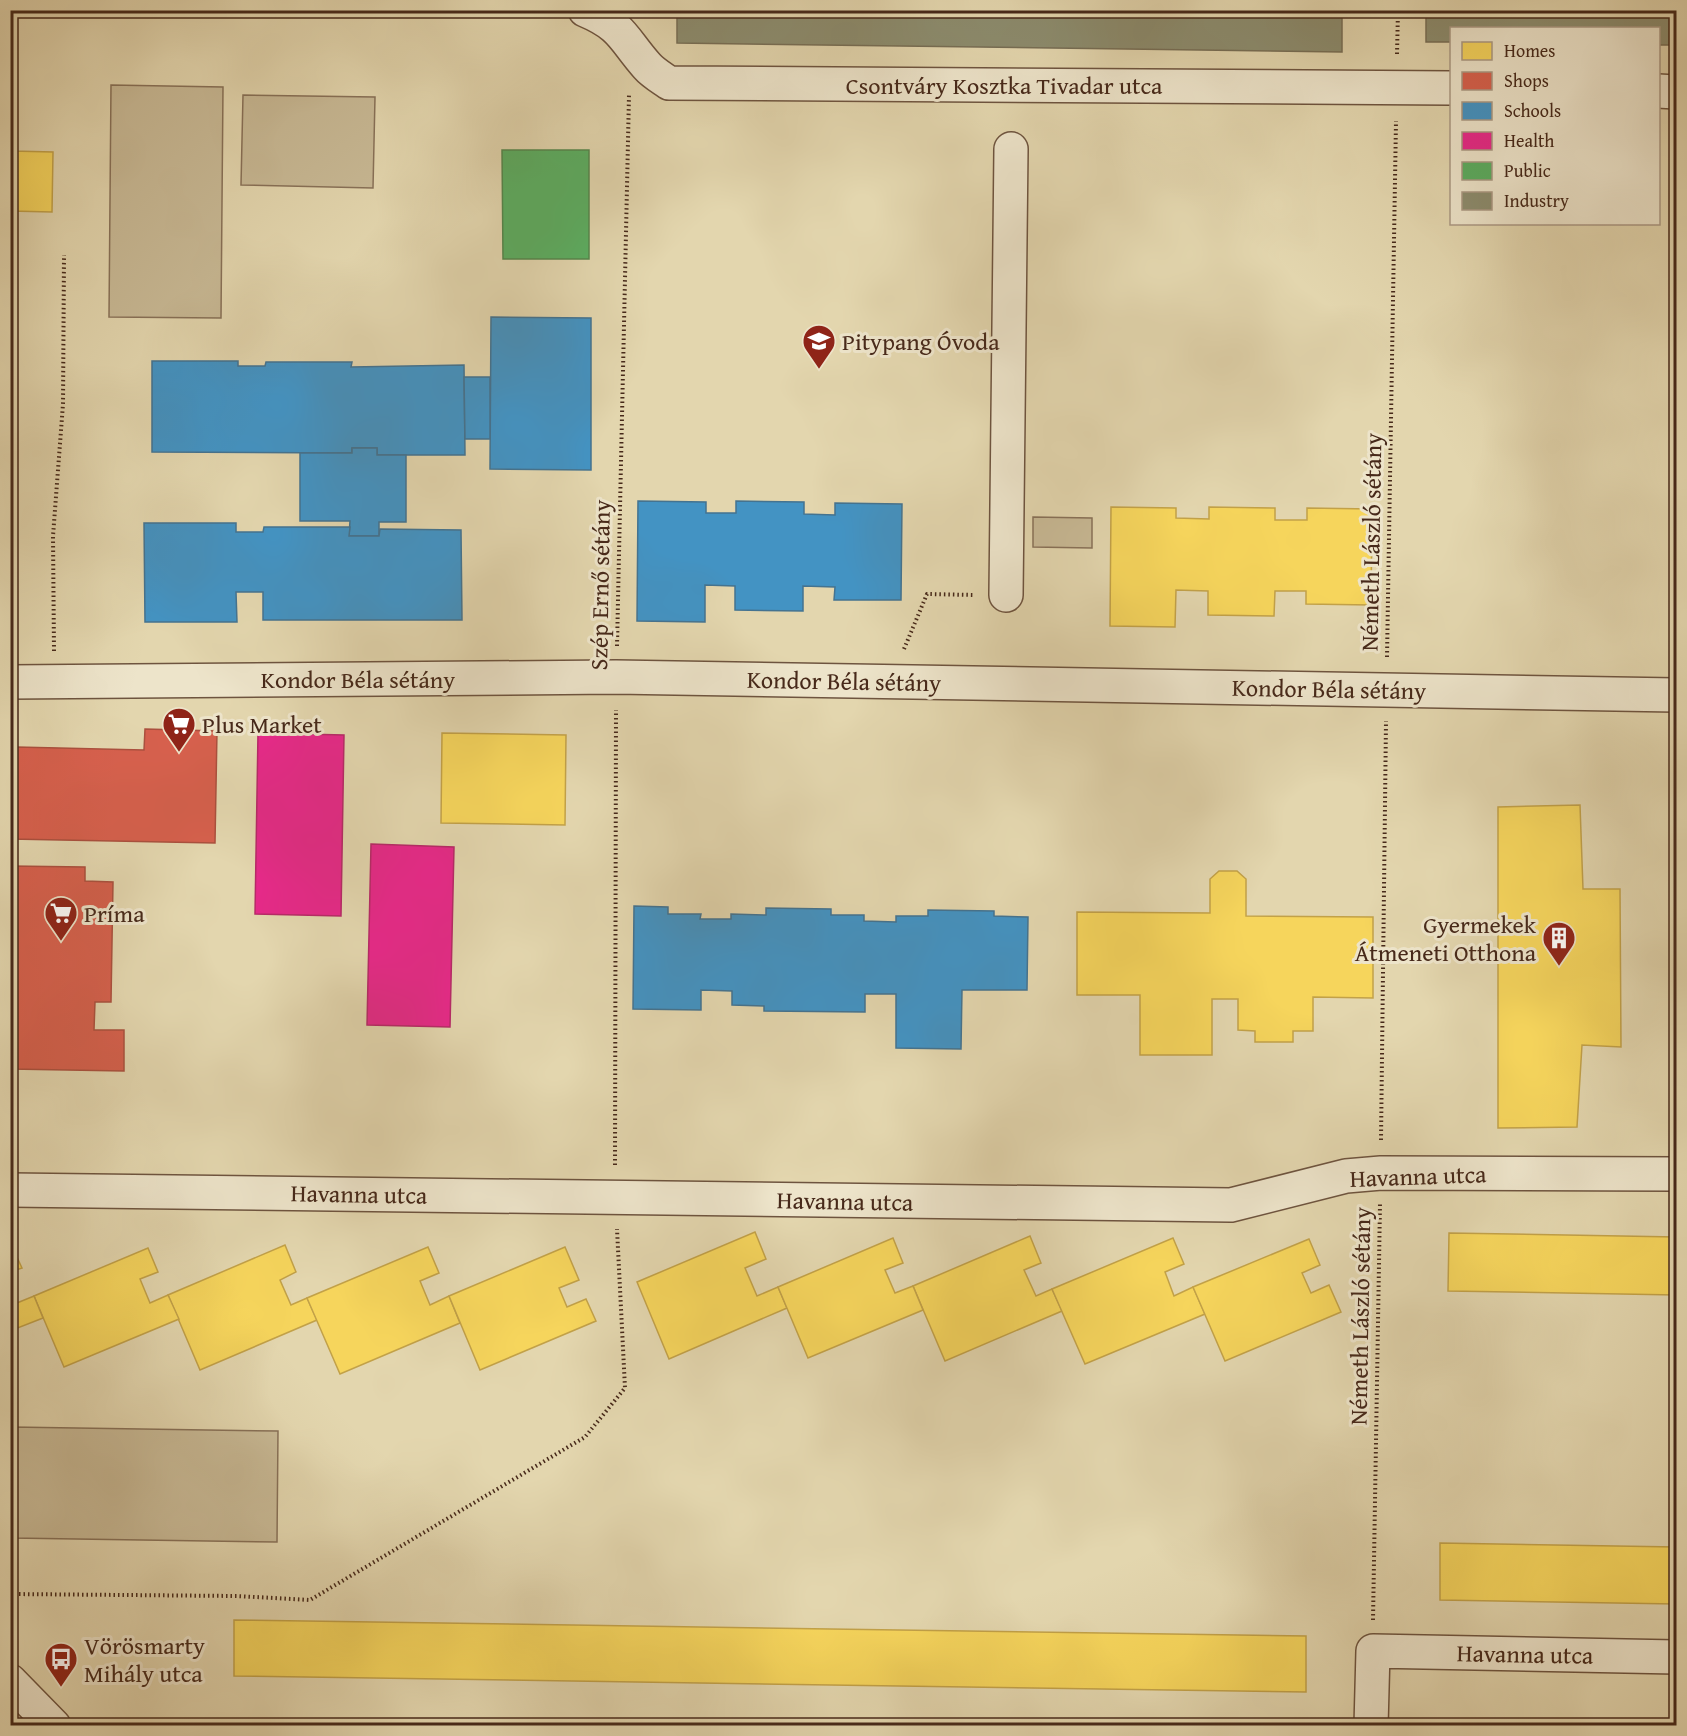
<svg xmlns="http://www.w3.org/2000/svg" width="1687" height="1736" font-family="'Gentium Book Plus',serif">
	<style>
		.green { fill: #c8b995; stroke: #887158; stroke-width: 1.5 }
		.homes { fill: #f6d55c; stroke: #c2a148; stroke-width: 1.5 }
		.shops { fill: #d6604d; stroke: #ab503e; stroke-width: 1.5 }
		.schools { fill: #4393c3; stroke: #447390; stroke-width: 1.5 }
		.health { fill: #e7298a; stroke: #b72968; stroke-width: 1.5 }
		.public { fill: #5aae61; stroke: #54864c; stroke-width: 1.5 }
		.industry { fill: #8c8c6e; stroke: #776e55; stroke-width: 1.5 }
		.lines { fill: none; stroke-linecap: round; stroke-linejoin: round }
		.minor-casing { stroke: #6e543f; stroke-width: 36 }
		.path { stroke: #47291a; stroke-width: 4; stroke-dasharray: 1.5 3; stroke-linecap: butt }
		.minor { stroke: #ede4ca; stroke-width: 33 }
		.labels { text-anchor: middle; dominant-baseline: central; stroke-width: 6; stroke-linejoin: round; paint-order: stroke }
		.street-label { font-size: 24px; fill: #47291a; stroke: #ede4ca }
		.poi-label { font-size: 24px; fill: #47291a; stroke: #ede4ca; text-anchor: start }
	</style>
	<rect width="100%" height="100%" fill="#e3d6ae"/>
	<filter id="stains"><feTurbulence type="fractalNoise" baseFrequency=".00333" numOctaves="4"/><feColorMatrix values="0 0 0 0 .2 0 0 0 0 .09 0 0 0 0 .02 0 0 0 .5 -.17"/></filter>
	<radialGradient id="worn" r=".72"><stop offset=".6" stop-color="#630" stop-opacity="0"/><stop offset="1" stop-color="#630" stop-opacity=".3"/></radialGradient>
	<g class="green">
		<polygon points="111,85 223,87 221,318 109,317"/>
		<polygon points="243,95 375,97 373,188 241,185"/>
		<polygon points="1033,517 1092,518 1092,548 1033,547"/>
		<polygon points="11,1427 278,1431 277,1542 11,1538"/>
	</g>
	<g class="homes">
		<polygon points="10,137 12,151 53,152 52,212 10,211"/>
		<polygon points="1111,507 1176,508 1176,518 1209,519 1209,507 1275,508 1275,520 1307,520 1307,508 1372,509 1371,605 1306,604 1306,591 1275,591 1274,616 1208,615 1208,591 1176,590 1175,627 1110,626"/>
		<polygon points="442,733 566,735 565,825 441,823"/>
		<polygon points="1580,805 1583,889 1620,889 1621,1047 1582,1045 1577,1127 1498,1128 1498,807"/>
		<polygon points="1219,871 1237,871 1246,879 1246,916 1373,917 1373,998 1313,997 1313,1031 1293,1031 1293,1042 1255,1042 1255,1031 1238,1030 1238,999 1212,999 1212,1055 1140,1055 1140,995 1077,995 1077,912 1210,913 1210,879"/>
		<polygon points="755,1232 766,1259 745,1268 757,1296 778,1287 787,1308 669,1359 637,1282"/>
		<polygon points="1449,1233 1676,1237 1676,1295 1448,1291"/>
		<polygon points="1030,1236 1041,1263 1024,1270 1036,1296 1052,1289 1062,1311 945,1361 913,1286"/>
		<polygon points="893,1238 903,1263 885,1270 895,1293 913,1286 923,1310 808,1358 778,1287"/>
		<polygon points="1173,1238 1184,1264 1165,1272 1174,1296 1193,1287 1205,1314 1085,1364 1052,1289"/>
		<polygon points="1309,1239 1320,1265 1302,1273 1311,1293 1329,1285 1341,1312 1225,1361 1193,1287"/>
		<polygon points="10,1242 22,1268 10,1272"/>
		<polygon points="285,1245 296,1272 280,1280 291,1305 307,1298 317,1320 200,1370 168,1295"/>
		<polygon points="428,1247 439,1273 420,1281 430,1305 449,1296 460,1323 340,1374 307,1298"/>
		<polygon points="565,1247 579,1280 559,1288 567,1307 586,1299 596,1321 480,1370 449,1296"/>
		<polygon points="148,1248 158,1272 140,1279 150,1303 168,1295 179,1319 64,1367 34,1296"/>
		<polygon points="34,1296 43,1318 10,1331 10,1302 12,1305"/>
		<polygon points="1440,1543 1676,1547 1676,1604 1440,1600"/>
		<polygon points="234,1620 1306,1636 1306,1692 234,1676"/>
	</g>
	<g class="shops">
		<polygon points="145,729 217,731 215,843 10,839 10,767 17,767 17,747 144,750"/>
		<polygon points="10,866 85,867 85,881 113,882 111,1002 95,1002 94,1030 124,1030 124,1071 10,1069"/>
	</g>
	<g class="schools">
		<polygon points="491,317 591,318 591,470 490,469"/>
		<polygon points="152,361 238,361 238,366 265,366 266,362 352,362 351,367 464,365 465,455 377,455 377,448 352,448 352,453 152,452"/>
		<polygon points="464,377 490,377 490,439 465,439"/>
		<polygon points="352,448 377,448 377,455 406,455 406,522 379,522 379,536 349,536 350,521 300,521 300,453 352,453"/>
		<polygon points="638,501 706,502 706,513 736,513 736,501 804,502 804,514 835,515 835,503 902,504 901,600 834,600 835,587 803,586 803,611 735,610 735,586 705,585 705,622 637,621"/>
		<polygon points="144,523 236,523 236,532 263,532 264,527 350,527 349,536 379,536 380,529 461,530 462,620 263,620 263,592 236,592 237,622 145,622"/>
		<polygon points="634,906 668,907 668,914 701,914 700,919 731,919 731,914 766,915 766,908 831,909 831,915 864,915 864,921 896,922 896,916 928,916 928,910 994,911 994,916 1028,917 1027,990 962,990 961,1049 896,1048 896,994 865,994 865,1012 764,1011 764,1006 732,1005 732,991 701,990 701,1010 633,1009"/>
	</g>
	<g class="health">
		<polygon points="258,733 344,735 341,916 255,914"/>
		<polygon points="371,844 454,847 450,1027 367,1025"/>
	</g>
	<g class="public">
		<polygon points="502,150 589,150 589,259 503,259"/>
		<polygon points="1673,435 1676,435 1676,613 1674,613"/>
	</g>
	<g class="industry">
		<polygon points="677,10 1342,10 1342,52 677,43"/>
		<polygon points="1426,10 1676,10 1676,45 1658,45 1658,28 1452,28 1452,42 1426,42"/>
	</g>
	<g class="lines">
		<g class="minor-casing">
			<g id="minor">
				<path d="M 585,10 C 623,26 623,39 647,66 C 653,73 662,78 669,83 L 1452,88"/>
				<polyline points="1658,91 1676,92"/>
				<polyline points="1006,595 1011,149"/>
				<polyline points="10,682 616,677 1676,695"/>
				<polyline points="10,1190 1231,1205 1346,1176 1381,1173 1676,1174"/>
				<polyline points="10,1681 54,1726"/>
				<polyline points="1371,1726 1373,1651 1676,1657"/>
			</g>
		</g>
		<g class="path">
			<polyline points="1397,54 1398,10"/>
			<polyline points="10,256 15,256 10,566"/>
			<polyline points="617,646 629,95"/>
			<polyline points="904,649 927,594 975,595"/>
			<polyline points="54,651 53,536 63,404 64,255"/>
			<polyline points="1387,657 1396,121"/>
			<polyline points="1381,1140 1386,721"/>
			<polyline points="615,1165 616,710"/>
			<polyline points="10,1594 237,1596 310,1600 585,1437 625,1388 617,1229"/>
			<polyline points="1373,1620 1380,1204"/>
		</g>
		<use href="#minor" class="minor"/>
	</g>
	<defs>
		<g id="school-pin" transform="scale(1.725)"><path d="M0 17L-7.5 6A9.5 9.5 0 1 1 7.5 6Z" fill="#8f2418" stroke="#ede4ca"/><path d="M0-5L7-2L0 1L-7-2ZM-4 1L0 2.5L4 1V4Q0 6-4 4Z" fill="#fff"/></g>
		<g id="supermarket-pin" transform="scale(1.725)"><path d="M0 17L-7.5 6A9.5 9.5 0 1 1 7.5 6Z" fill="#8f2418" stroke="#ede4ca"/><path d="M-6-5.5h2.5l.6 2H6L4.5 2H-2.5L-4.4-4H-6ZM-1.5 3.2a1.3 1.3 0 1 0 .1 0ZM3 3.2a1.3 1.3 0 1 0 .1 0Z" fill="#fff"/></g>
		<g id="building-pin" transform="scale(1.725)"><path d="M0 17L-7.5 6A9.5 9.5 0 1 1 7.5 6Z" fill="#8f2418" stroke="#ede4ca"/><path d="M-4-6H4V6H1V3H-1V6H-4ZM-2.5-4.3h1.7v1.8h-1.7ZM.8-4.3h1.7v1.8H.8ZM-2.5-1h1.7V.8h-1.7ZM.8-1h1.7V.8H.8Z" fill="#fff"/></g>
		<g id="bus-pin" transform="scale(1.725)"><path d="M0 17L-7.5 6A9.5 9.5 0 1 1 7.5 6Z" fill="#8f2418" stroke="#ede4ca"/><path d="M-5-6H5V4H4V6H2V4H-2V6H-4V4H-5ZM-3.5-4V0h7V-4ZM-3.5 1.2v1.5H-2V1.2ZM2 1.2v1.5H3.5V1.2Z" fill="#fff"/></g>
	</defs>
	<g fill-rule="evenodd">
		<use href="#school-pin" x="819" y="341"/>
		<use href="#supermarket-pin" x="179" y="724"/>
		<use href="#supermarket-pin" x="61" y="913"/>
		<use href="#building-pin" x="1559" y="938"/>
		<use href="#bus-pin" x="61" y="1659"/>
	</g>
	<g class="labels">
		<g class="street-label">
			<text x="1004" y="85">Csontváry Kosztka Tivadar utca</text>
			<text transform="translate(1371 542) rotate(-89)">Németh László sétány</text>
			<text transform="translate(600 585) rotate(-89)">Szép Ernő sétány</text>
			<text x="358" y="679">Kondor Béla sétány</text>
			<text transform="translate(844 681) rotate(1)">Kondor Béla sétány</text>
			<text transform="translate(1329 689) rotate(1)">Kondor Béla sétány</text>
			<text transform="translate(1418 1176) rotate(-2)">Havanna utca</text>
			<text transform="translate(359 1194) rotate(1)">Havanna utca</text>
			<text transform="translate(845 1201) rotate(1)">Havanna utca</text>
			<text transform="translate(1360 1316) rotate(-89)">Németh László sétány</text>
			<text transform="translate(1525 1654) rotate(1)">Havanna utca</text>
		</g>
		<g class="poi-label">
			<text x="842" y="341">Pitypang Óvoda</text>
			<text x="202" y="724">Plus Market</text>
			<text x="84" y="913">Príma</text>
			<text x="1536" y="924" text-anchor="end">Gyermekek<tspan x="1536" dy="28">Átmeneti Otthona</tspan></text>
			<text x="84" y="1645">Vörösmarty<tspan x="84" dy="28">Mihály utca</tspan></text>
		</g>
	</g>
	<rect width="1687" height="1736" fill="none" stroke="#e3d6ae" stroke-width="36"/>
	<rect x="12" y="12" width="1663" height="1712" fill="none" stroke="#47291a" stroke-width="3"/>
	<rect x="18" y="18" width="1651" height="1700" fill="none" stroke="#47291a" stroke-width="1.5"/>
	<rect x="1450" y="27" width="210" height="198" fill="#ede4ca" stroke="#ab9984" stroke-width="1.5"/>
	<rect x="1462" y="42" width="30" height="18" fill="#f6d55c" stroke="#ab9984" stroke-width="1.5"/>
	<text x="1504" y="57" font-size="18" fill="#47291a">Homes</text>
	<rect x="1462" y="72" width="30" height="18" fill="#d6604d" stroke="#ab9984" stroke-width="1.5"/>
	<text x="1504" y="87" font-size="18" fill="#47291a">Shops</text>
	<rect x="1462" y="102" width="30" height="18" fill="#4393c3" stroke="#ab9984" stroke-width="1.5"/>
	<text x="1504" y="117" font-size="18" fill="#47291a">Schools</text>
	<rect x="1462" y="132" width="30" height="18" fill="#e7298a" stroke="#ab9984" stroke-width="1.5"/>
	<text x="1504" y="147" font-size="18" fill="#47291a">Health</text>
	<rect x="1462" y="162" width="30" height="18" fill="#5aae61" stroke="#ab9984" stroke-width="1.5"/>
	<text x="1504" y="177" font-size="18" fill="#47291a">Public</text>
	<rect x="1462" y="192" width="30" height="18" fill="#8c8c6e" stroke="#ab9984" stroke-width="1.5"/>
	<text x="1504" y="207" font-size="18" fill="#47291a">Industry</text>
	<rect width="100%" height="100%" filter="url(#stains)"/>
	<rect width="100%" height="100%" fill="url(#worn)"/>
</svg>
